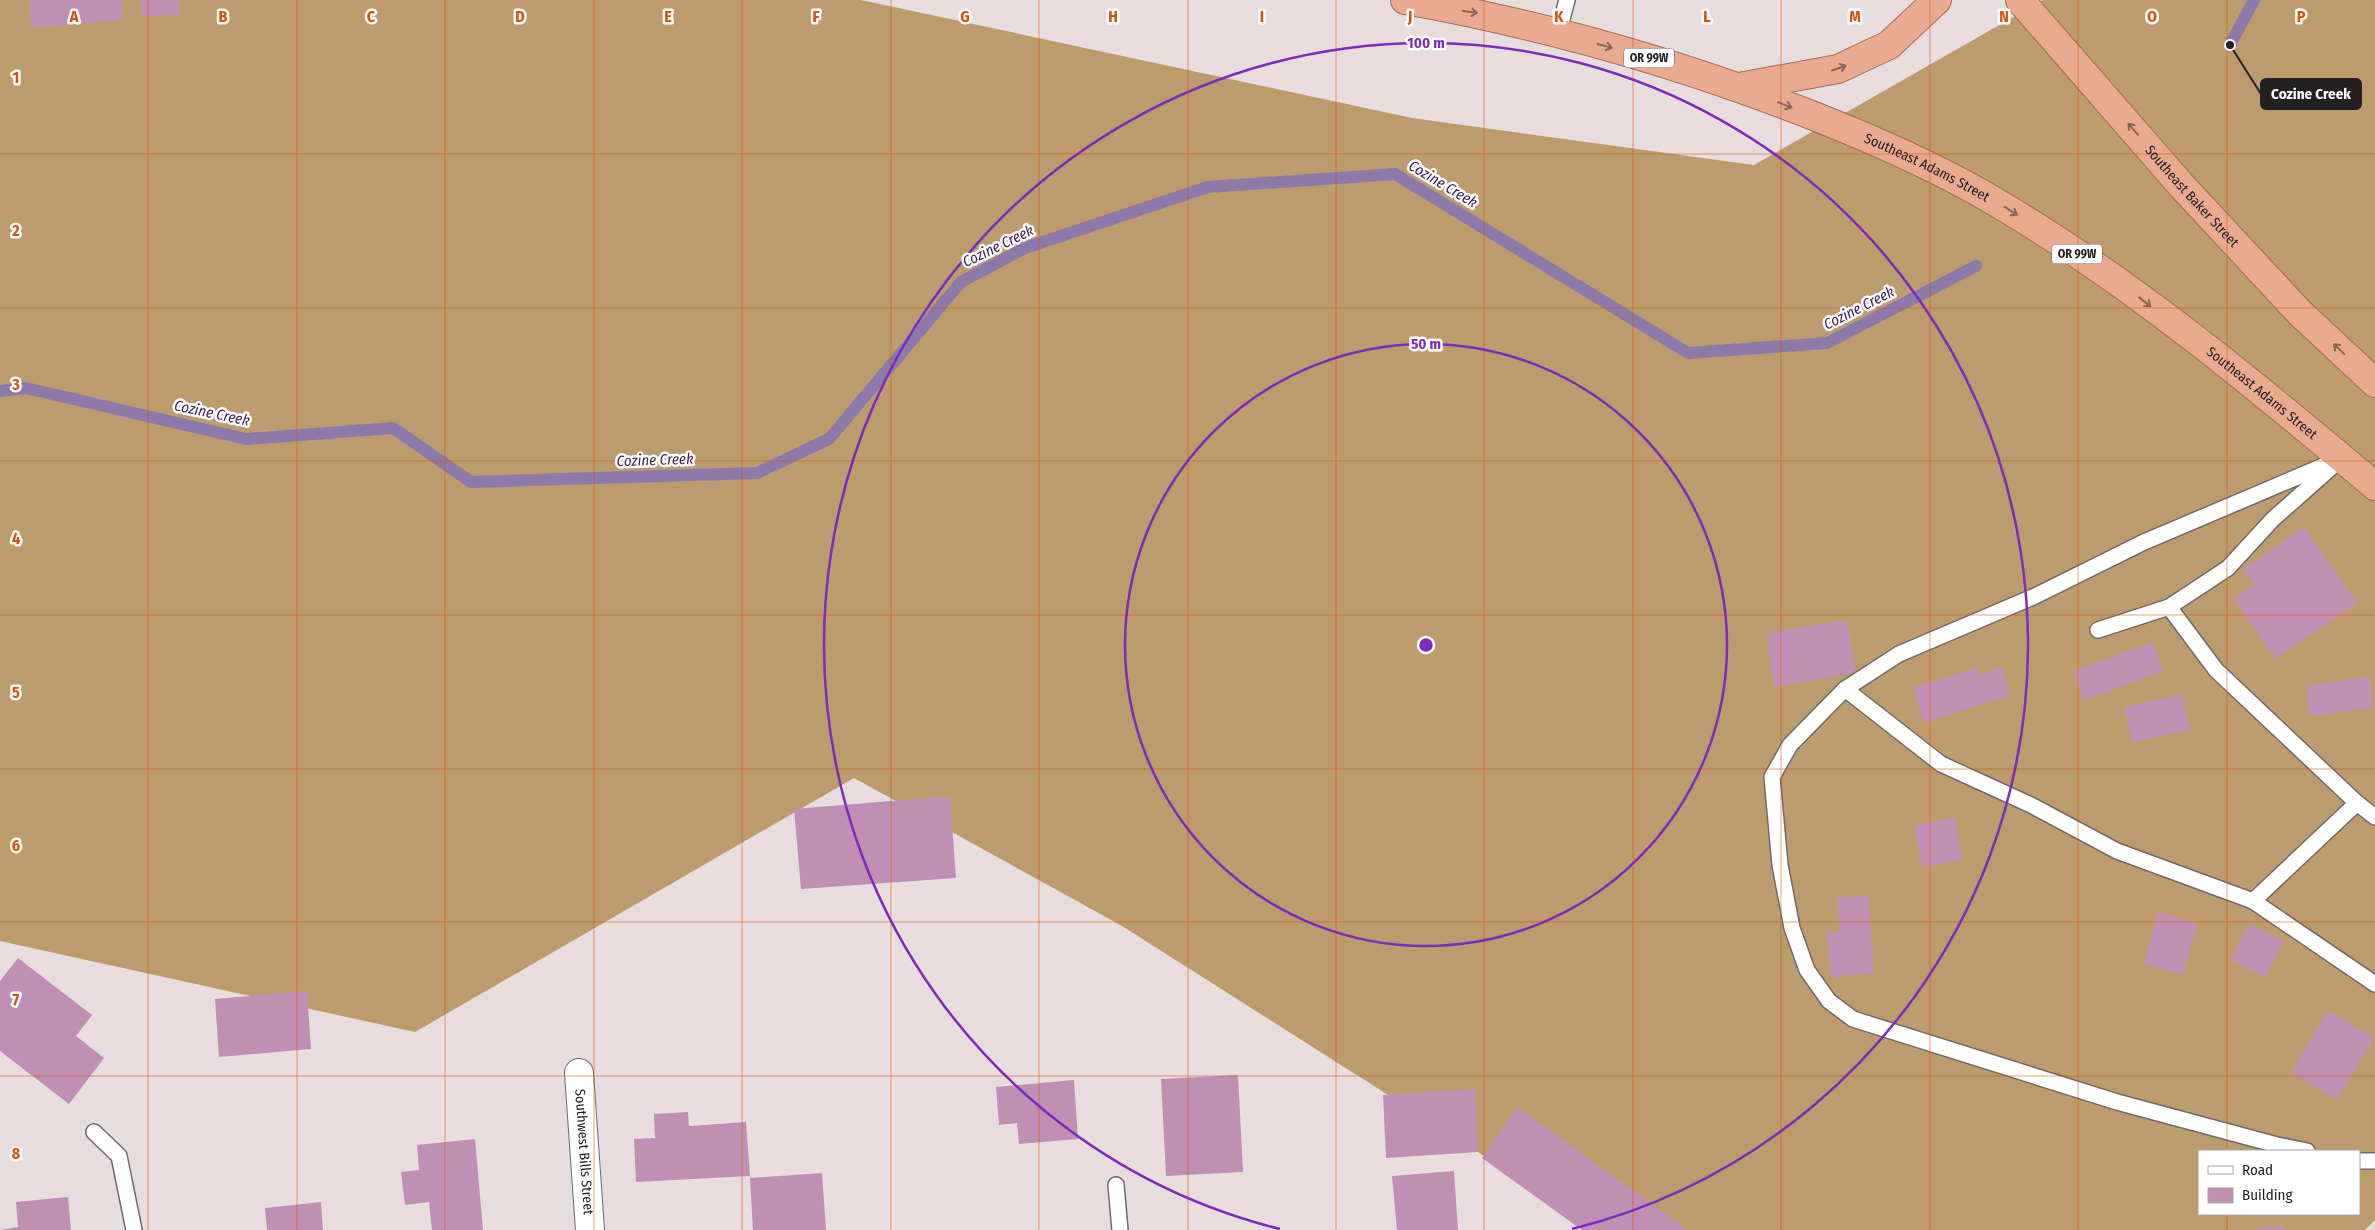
<svg xmlns="http://www.w3.org/2000/svg" width="2375" height="1230" font-family="'Fira Sans Condensed',sans-serif">
	<style>
		.forest { fill: #bc9c6d; fill-rule: evenodd }
		.lines { fill: none; stroke-linecap: round; stroke-linejoin: round }
		.stream { stroke: #8c7aaa; stroke-width: 12 }
		.building { fill: #bf90b4 }
		.service-casing { stroke: #726869; stroke-width: 18 }
		.minor-casing { stroke: #726869; stroke-width: 30 }
		.trunk-casing { stroke: #a16b57; stroke-width: 30 }
		.service { stroke: #fff; stroke-width: 15 }
		.minor { stroke: #fff; stroke-width: 28 }
		.trunk { stroke: #eaaa90; stroke-width: 28 }
		.oneway { stroke: #876558 }
		.grid { fill: none; stroke: #d4530e; stroke-width: 1; stroke-opacity: 0.55 }
		.ring { fill: none; stroke: #7b2cbf; stroke-width: 2.5 }
		.labels { text-anchor: middle; dominant-baseline: central; stroke-width: 5; stroke-linejoin: round; paint-order: stroke }
		.shield { fill: #fff; stroke: #666364; stroke-width: 1 }
		.shield-label { font-size: 12px; font-weight: bold; fill: #242021 }
		.street-label { font-size: 14px; fill: #242021; stroke: #fff }
		.water-label { font-size: 15px; font-style: italic; fill: #3d225e; stroke: #fff }
		.grid-label { font-size: 16px; text-anchor: middle; font-weight: bold; fill: #d4530e; stroke: #fff; stroke-width: 5; stroke-linejoin: round; paint-order: stroke }
		.centre { fill: #7b2cbf; stroke: #fff; stroke-width: 2.5 }
		.ring-label { font-size: 15px; text-anchor: middle; font-weight: bold; fill: #7b2cbf; stroke: #fff; stroke-width: 5; stroke-linejoin: round; paint-order: stroke }
		.leader { fill: none; stroke: #242021; stroke-width: 2 }
		.callout-dot { fill: #242021; stroke: #fff; stroke-width: 2 }
		.callout { fill: #242021; stroke: #242021; stroke-width: 2 }
		.callout-label { font-size: 15px; text-anchor: middle; font-weight: bold; fill: #fff }
	</style>
	<rect width="100%" height="100%" fill="#e8ddde"/>
	<path class="forest" d="M 0,0 L 861,0 L 1412,118 L 1754,165 L 2043,0 L 2375,0 L 2375,1220 L 2365,1230 L 1601,1230 L 1122,926 L 854,778 L 415,1032 L 0,941 ZM 2199,1151 L 2359,1151 L 2359,1214 L 2199,1214 Z"/>
	<g class="lines">
		<g class="stream">
			<polyline points="2230,45 2254,0"/>
			<polyline points="0,391 26,388 246,439 393,428 471,482 757,473 829,439 961,282 1025,248 1208,187 1395,174 1688,353 1827,343 1976,266"/>
		</g>
	</g>
	<g class="building">
		<polygon points="29,0 121,0 123,20 32,28"/>
		<polygon points="140,0 179,0 180,14 142,17"/>
		<polygon points="2304,527 2357,603 2275,659 2234,599 2254,584 2243,569"/>
		<polygon points="1847,620 1856,673 1774,687 1766,633"/>
		<polygon points="2152,642 2163,671 2084,700 2074,671"/>
		<polygon points="2002,667 2010,695 1924,723 1913,688 1977,668 1979,675"/>
		<polygon points="2369,677 2373,708 2310,716 2307,685"/>
		<polygon points="2182,694 2190,730 2132,742 2124,707"/>
		<polygon points="950,796 956,878 801,889 794,809"/>
		<polygon points="1955,818 1962,860 1922,867 1915,825"/>
		<polygon points="1868,895 1874,973 1831,977 1827,932 1840,932 1837,898"/>
		<polygon points="2158,912 2197,923 2183,975 2144,964"/>
		<polygon points="2249,924 2284,941 2265,977 2231,960"/>
		<polygon points="18,958 92,1015 76,1036 104,1058 69,1104 0,1051 0,981"/>
		<polygon points="307,991 311,1049 219,1057 215,999"/>
		<polygon points="2328,1011 2374,1038 2337,1100 2291,1072"/>
		<polygon points="1238,1075 1243,1172 1166,1176 1161,1079"/>
		<polygon points="1074,1080 1078,1139 1019,1144 1017,1123 999,1125 996,1087"/>
		<polygon points="1475,1089 1478,1152 1386,1158 1383,1095"/>
		<polygon points="1517,1107 1688,1230 1582,1230 1482,1158"/>
		<polygon points="688,1112 689,1126 746,1122 750,1176 636,1182 634,1139 655,1138 654,1114"/>
		<polygon points="475,1139 483,1230 432,1230 429,1202 405,1205 401,1172 419,1170 417,1145"/>
		<polygon points="1454,1171 1458,1230 1397,1230 1392,1176"/>
		<polygon points="822,1173 826,1230 753,1230 750,1178"/>
		<polygon points="68,1197 71,1230 0,1230 18,1227 16,1202"/>
		<polygon points="321,1202 323,1230 267,1230 265,1208"/>
		<polygon points="2285,1226 2285,1230 2255,1230 2255,1229"/>
	</g>
	<g class="lines">
		<g class="service-casing">
			<g id="service">
				<polyline points="1558,34 1567,0"/>
				<polyline points="2169,607 2216,670 2357,803 2375,817"/>
				<polyline points="2098,630 2169,607 2228,568 2273,519 2342,458 2144,542 2033,597 1899,654 1845,689 1790,745 1772,777 1780,865 1792,928 1807,970 1829,1001 1853,1019 2117,1102 2277,1145 2307,1151"/>
				<polyline points="1845,689 1941,764 2031,805 2117,851 2253,901 2375,984"/>
				<polyline points="2253,901 2357,803"/>
				<polyline points="94,1132 119,1156 134,1230"/>
				<polyline points="2359,1161 2375,1161"/>
				<polyline points="1116,1185 1120,1230"/>
			</g>
		</g>
		<g class="minor-casing">
			<g id="minor">
				<path id="s1" d="M 579,1073 L 590,1230"/>
			</g>
		</g>
		<g class="trunk-casing">
			<g id="trunk">
				<path id="s2" d="M 1405,0 C 1545,25 1682,64 1814,116 C 1877,141 1941,169 1999,204 C 2134,284 2255,385 2375,486"/>
				<path id="s3" d="M 2020,0 L 2181,185 L 2299,312 L 2375,383"/>
				<polyline points="1739,87 1838,69 1889,45 1937,0"/>
			</g>
		</g>
		<use href="#service" class="service"/>
		<use href="#minor" class="minor"/>
		<use href="#trunk" class="trunk"/>
	</g>
	<defs><path id="oneway-shaft" d="M-6 0H5M1.5-3L5.5 0L1.5 3" fill="none" stroke-width="1.6" stroke-linecap="round" stroke-linejoin="round" transform="scale(1.25)"/></defs>
	<g class="oneway">
		<use href="#oneway-shaft" transform="translate(1470 12) rotate(10)"/>
		<use href="#oneway-shaft" transform="translate(1605 46) rotate(15)"/>
		<use href="#oneway-shaft" transform="translate(1839 68) rotate(-19)"/>
		<use href="#oneway-shaft" transform="translate(1785 105) rotate(22)"/>
		<use href="#oneway-shaft" transform="translate(2133 129) rotate(-131)"/>
		<use href="#oneway-shaft" transform="translate(2011 211) rotate(33)"/>
		<use href="#oneway-shaft" transform="translate(2145 302) rotate(38)"/>
		<use href="#oneway-shaft" transform="translate(2339 349) rotate(-137)"/>
	</g>
	<path class="grid" d="M 148,0 L 148,1230M 297,0 L 297,1230M 445,0 L 445,1230M 594,0 L 594,1230M 742,0 L 742,1230M 891,0 L 891,1230M 1039,0 L 1039,1230M 1188,0 L 1188,1230M 1336,0 L 1336,1230M 1484,0 L 1484,1230M 1633,0 L 1633,1230M 1781,0 L 1781,1230M 1930,0 L 1930,1230M 2078,0 L 2078,1230M 2227,0 L 2227,1151M 0,154 L 2375,154M 0,308 L 2375,308M 0,461 L 2375,461M 0,615 L 2375,615M 0,769 L 2375,769M 0,922 L 2375,922M 0,1076 L 2375,1076M 2227,1214 L 2227,1230"/>
	<g class="ring">
		<circle cx="1426" cy="645" r="301"/>
		<path d="M1280 1229A602 602 0 1 1 1572 1229"/>
	</g>
	<g class="labels">
		<g class="shield">
			<rect x="1624" y="48.5" width="50" height="19" rx="4"/>
			<rect x="2052" y="244.5" width="50" height="19" rx="4"/>
		</g>
		<g class="shield-label">
			<text x="1649" y="58">OR 99W</text>
			<text x="2077" y="254">OR 99W</text>
		</g>
		<g class="street-label">
			<text stroke="none"><textPath href="#s2" startOffset="550">Southeast Adams Street</textPath></text>
			<text stroke="none"><textPath href="#s3" startOffset="261">Southeast Baker Street</textPath></text>
			<text stroke="none"><textPath href="#s2" startOffset="955">Southeast Adams Street</textPath></text>
			<text stroke="none"><textPath href="#s1" startOffset="79">Southwest Bills Street</textPath></text>
		</g>
		<g class="water-label">
			<text transform="translate(1443 184) rotate(31)">Cozine Creek</text>
			<text transform="translate(998 246) rotate(-26)">Cozine Creek</text>
			<text transform="translate(1859 308) rotate(-27)">Cozine Creek</text>
			<text transform="translate(212 413) rotate(12)">Cozine Creek</text>
			<text transform="translate(655 460) rotate(-2)">Cozine Creek</text>
		</g>
	</g>
	<g class="grid-label">
		<text x="74" y="22">A</text>
		<text x="223" y="22">B</text>
		<text x="371" y="22">C</text>
		<text x="520" y="22">D</text>
		<text x="668" y="22">E</text>
		<text x="816" y="22">F</text>
		<text x="965" y="22">G</text>
		<text x="1113" y="22">H</text>
		<text x="1262" y="22">I</text>
		<text x="1410" y="22">J</text>
		<text x="1559" y="22">K</text>
		<text x="1707" y="22">L</text>
		<text x="1855" y="22">M</text>
		<text x="2004" y="22">N</text>
		<text x="2152" y="22">O</text>
		<text x="2301" y="22">P</text>
		<text x="16" y="83">1</text>
		<text x="16" y="236">2</text>
		<text x="16" y="390">3</text>
		<text x="16" y="544">4</text>
		<text x="16" y="698">5</text>
		<text x="16" y="851">6</text>
		<text x="16" y="1005">7</text>
		<text x="16" y="1159">8</text>
	</g>
	<circle cx="1426" cy="645" r="8" class="centre"/>
	<g class="ring-label">
		<text x="1426" y="48">100 m</text>
		<text x="1426" y="349">50 m</text>
	</g>
	<path class="leader" d="M2230 45L2261 94"/>
	<circle class="callout-dot" cx="2230" cy="45" r="5"/>
	<rect class="callout" x="2261" y="79" width="100" height="30" rx="5"/>
	<g class="callout-label">
		<text x="2311" y="99">Cozine Creek</text>
	</g>
	<rect x="2198" y="1150" width="162" height="65" fill="#ffffff" stroke="#a7a6a6"/>
	<rect x="2208" y="1166" width="25" height="8" fill="#ffffff" stroke="#a7a6a6"/>
	<text x="2242" y="1175" font-size="15" fill="#242021">Road</text>
	<rect x="2208" y="1188" width="25" height="15" fill="#bf90b4" stroke="#a7a6a6"/>
	<text x="2242" y="1200" font-size="15" fill="#242021">Building</text>
</svg>
